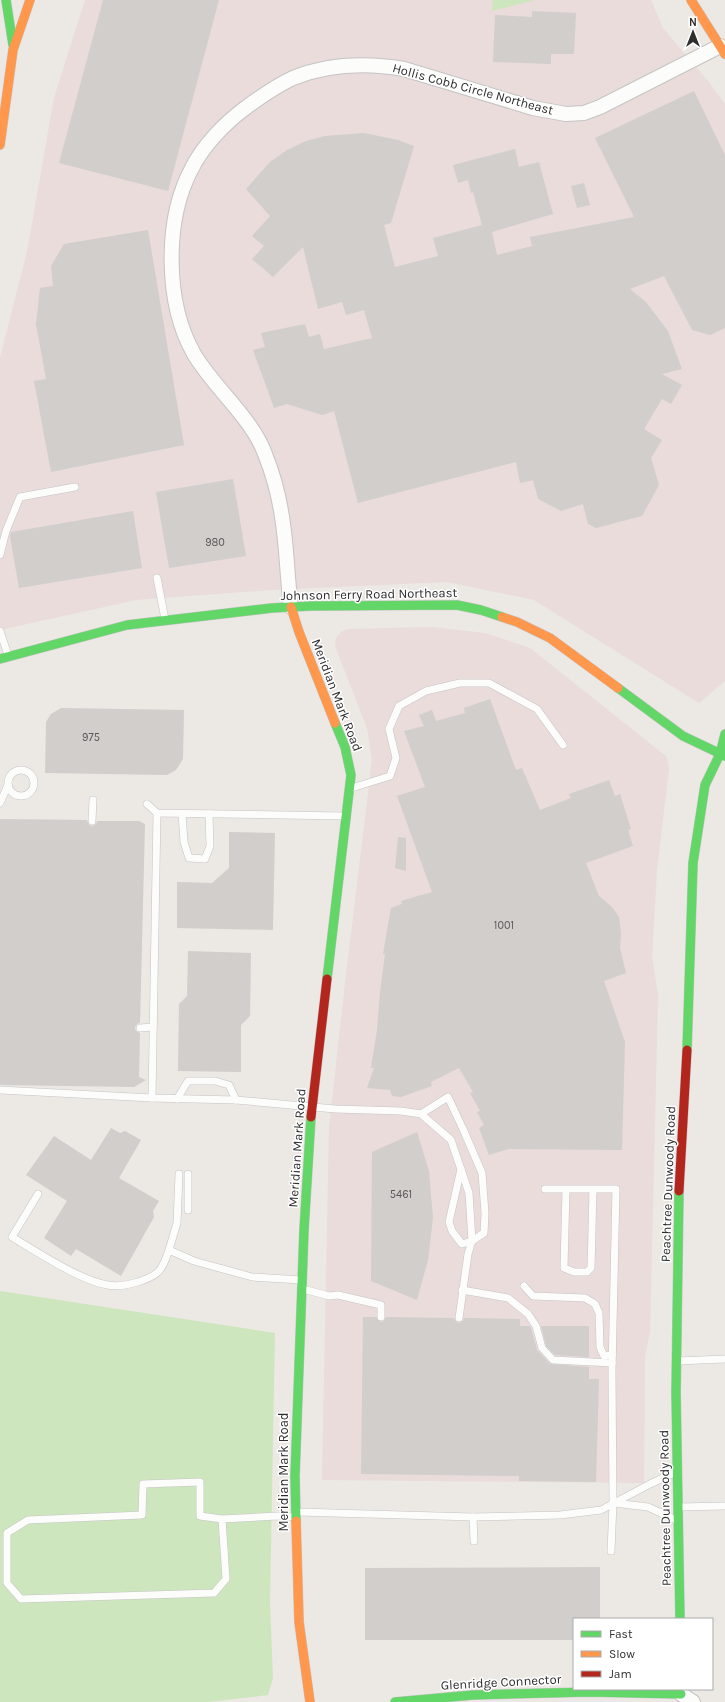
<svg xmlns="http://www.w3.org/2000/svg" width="725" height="1702" font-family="Karla,sans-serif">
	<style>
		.medical { fill: #e9dcdb }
		.green { fill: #cee6be }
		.building { fill: #d1cecb }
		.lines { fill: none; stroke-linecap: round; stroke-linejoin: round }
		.lane-casing { stroke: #c5c4c5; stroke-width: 8 }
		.street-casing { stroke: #c5c4c5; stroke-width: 16 }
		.fast-casing { stroke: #c5c4c5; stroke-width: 10 }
		.slow-casing { stroke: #c5c4c5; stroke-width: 10 }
		.jam-casing { stroke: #c5c4c5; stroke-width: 10 }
		.lane { stroke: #fcfcfb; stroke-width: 7 }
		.street { stroke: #fcfcfb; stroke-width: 14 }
		.fast { stroke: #63d668; stroke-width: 9 }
		.slow { stroke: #ff974d; stroke-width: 9 }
		.jam { stroke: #b3261e; stroke-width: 9 }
		.labels { text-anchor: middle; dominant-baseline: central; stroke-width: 3; stroke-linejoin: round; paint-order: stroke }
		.number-label { font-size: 11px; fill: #585857 }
		.street-label { font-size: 13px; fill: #2e2e2e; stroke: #fff }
	</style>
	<rect width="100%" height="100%" fill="#ece8e4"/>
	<g class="medical">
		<polygon points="85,0 651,0 663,28 708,81 725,104 725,681 699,703 534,600 447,582 270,590 136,600 0,630 0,358 27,252 54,98"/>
		<polygon points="432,627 485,633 530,648 667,757 669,768 657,870 652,957 658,995 650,1332 645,1356 644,1483 322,1480 329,1129 342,1009 372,759 367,728 335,646 336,638 341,632 348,629"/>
	</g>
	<g class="green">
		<polygon points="493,0 535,0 492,11"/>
		<polygon points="0,1291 275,1333 270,1602 273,1678 268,1695 208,1702 0,1702"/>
	</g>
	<g class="building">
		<polygon points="103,0 219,0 168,191 59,163"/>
		<polygon points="532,11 576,13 574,54 551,54 551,64 493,62 495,15 532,17"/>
		<polygon points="694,91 725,155 725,328 710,335 692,330 664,276 630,289 646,302 668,331 682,369 662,374 682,385 671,404 662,399 644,429 662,440 651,458 659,485 642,516 596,528 588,524 583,504 561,511 538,499 533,480 520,483 516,462 358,503 334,411 322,415 287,404 274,408 253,350 265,347 261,333 305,324 309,337 320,334 324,349 372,338 364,310 346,315 342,302 318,309 303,247 273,277 252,259 264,246 252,236 270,216 246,189 270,162 287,150 306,141 325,136 364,133 398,140 414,146 391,223 384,225 395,267 438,256 433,238 482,225 473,192 471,193 468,180 458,183 453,165 515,149 519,167 539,162 553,214 492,232 497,255 532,246 530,237 634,217 595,138"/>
		<polygon points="584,183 590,205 577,208 571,186"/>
		<polygon points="148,230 184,445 51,472 34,381 46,379 36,324 40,288 53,286 51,266 64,244"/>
		<polygon points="233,479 246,556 169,568 156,492"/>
		<polygon points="133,511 142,568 19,588 10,536 11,532"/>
		<polygon points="490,699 516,770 522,768 540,810 571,798 569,794 609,780 615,796 620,794 631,829 628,830 633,846 586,863 599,896 612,907 619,917 621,933 620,948 626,973 604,981 625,1042 622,1150 509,1149 489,1155 479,1128 484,1125 477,1112 480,1111 470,1093 473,1092 459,1068 431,1082 432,1086 401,1097 392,1096 390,1090 367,1088 374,1068 371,1068 377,1030 380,992 385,954 383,954 391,908 402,904 401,901 432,892 397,796 425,787 404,731 424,726 419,715 432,710 436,721 465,713 464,708"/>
		<polygon points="61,708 184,710 183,759 176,770 167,775 45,773 46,722 51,714"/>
		<polygon points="0,819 87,820 89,825 92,826 96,824 97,821 139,821 145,824 140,1023 137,1024 135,1028 136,1031 140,1033 139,1077 146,1080 134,1087 0,1085"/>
		<polygon points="229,832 275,833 273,930 177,928 177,882 212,883 229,868"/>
		<polygon points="398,837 406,838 406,871 395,868"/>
		<polygon points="188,951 251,953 250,1016 241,1025 241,1072 178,1071 179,1004 187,996"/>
		<polygon points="111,1128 120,1133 125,1131 141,1140 119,1178 159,1201 153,1211 154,1217 121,1276 76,1249 71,1256 44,1238 67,1201 26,1175 54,1136 91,1160"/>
		<polygon points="417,1132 429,1171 433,1218 428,1260 417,1300 371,1281 372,1152"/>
		<polygon points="363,1317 376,1317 381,1322 384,1321 386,1317 454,1318 456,1322 459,1323 463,1321 464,1318 520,1319 520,1326 530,1326 531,1328 537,1350 550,1364 589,1367 589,1379 599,1379 596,1482 519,1481 519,1476 361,1474"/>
		<polygon points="541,1326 589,1326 589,1357 555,1355 546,1346"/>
		<polygon points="600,1567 600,1619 574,1619 574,1640 365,1640 365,1568"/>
	</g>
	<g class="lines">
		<g class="lane-casing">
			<g id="lane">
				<polyline points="0,555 6,531 20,497 75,487"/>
				<polyline points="157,578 165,619"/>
				<polyline points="0,631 8,655"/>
				<circle cx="21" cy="783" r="13"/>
				<polyline points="352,788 390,776 396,758 389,729 399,706 426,691 460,683 489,683 537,709 563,745"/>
				<polyline points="0,803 8,785"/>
				<polyline points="147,804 157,813 344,816"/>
				<polyline points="182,814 184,842 189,858 205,859 210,846 209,814"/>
				<polyline points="92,821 93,800"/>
				<polyline points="140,1028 153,1027"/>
				<polyline points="0,1090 152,1098 236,1100 335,1109 401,1111 421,1114 451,1140 469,1193 472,1241 468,1254 459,1318"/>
				<polyline points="152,1098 157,813"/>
				<polyline points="177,1099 188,1081 215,1081 229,1085 236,1100"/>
				<polyline points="421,1114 448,1097 463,1129 482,1173 485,1213 484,1233 472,1241 462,1244 452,1231 449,1222 461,1169"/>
				<polyline points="188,1174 188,1210"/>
				<polyline points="545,1189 616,1189 612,1371 613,1503 611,1551"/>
				<polyline points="566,1190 564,1268 574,1272 587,1272 591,1268 593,1190"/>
				<path d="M 38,1194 L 12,1237 C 37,1252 81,1281 108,1285 C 121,1288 148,1281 158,1272 C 164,1266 166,1258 169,1250 L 194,1261 L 252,1277 L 301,1280"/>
				<polyline points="169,1250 177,1223 179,1174"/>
				<polyline points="524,1286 533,1296 585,1298 595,1304 599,1313 600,1347 604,1356 612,1355"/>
				<polyline points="303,1289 329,1296 338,1295 381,1305 381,1317"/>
				<polyline points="462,1290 508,1298 528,1314 536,1326 542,1348 553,1360 612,1363"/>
				<polyline points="677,1361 725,1359"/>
				<polyline points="614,1503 648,1507 676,1520"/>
				<polyline points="679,1507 725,1506"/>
				<polyline points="298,1512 473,1517 560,1515 601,1510 650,1484 676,1472"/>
				<polyline points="473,1517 474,1541"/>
				<polyline points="222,1519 200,1516 200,1482 143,1484 142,1515 28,1520 7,1533 7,1583 21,1599 214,1593 226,1579 222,1519 277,1516 295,1517"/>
			</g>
		</g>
		<g class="street-casing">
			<g id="street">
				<path d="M 291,607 C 287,577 287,547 282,517 C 279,496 273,474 265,454 C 252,418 214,388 194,354 C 165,303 164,220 192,168 C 203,146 224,124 244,109 C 260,97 276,86 293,78 C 328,64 368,63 404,69 L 533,108 L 566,114 L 584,113 L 600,107 L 720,46"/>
				<polyline points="681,1694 693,1702"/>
			</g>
		</g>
		<g class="fast-casing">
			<g id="fast">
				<polyline points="6,0 13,45"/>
				<polyline points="0,659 127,625 272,608 311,606 457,605 481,610 502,617"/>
				<polyline points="618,688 683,736 725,756"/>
				<polyline points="327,979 351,775 345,747 335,723"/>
				<polyline points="687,1050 693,863 705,785 720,754 725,734"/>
				<polyline points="679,1191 676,1393 680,1619"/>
				<polyline points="296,1521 295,1476 304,1230 311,1117"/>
				<polyline points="395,1702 473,1695 589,1692 681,1694"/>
			</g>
		</g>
		<g class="slow-casing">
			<g id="slow">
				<polyline points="691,0 725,54"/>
				<polyline points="0,145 13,50 30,0"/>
				<polyline points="291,607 299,632 335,723"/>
				<polyline points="502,617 517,622 550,638 618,688"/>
				<polyline points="296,1521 299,1622 310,1702"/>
			</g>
		</g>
		<g class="jam-casing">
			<g id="jam">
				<polyline points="311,1117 327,979"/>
				<polyline points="679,1191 687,1050"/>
			</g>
		</g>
		<use href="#lane" class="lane"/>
		<use href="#street" class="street"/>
		<use href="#fast" class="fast"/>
		<use href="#slow" class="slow"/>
		<use href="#jam" class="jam"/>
	</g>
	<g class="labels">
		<g class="number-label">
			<text x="215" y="542">980</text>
			<text x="91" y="737">975</text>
			<text x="504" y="925">1001</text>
			<text x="401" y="1194">5461</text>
		</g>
		<g class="street-label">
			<text transform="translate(473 89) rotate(15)">Hollis Cobb Circle Northeast</text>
			<text transform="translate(369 594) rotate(-1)">Johnson Ferry Road Northeast</text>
			<text transform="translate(337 695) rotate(69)">Meridian Mark Road</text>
			<text transform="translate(297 1148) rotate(-86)">Meridian Mark Road</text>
			<text transform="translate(668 1184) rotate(-88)">Peachtree Dunwoody Road</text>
			<text transform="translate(283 1472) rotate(-90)">Meridian Mark Road</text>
			<text transform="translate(665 1508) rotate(-91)">Peachtree Dunwoody Road</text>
			<text transform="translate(501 1682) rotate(-3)">Glenridge Connector</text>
		</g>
	</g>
	<rect x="573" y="1618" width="140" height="72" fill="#ffffff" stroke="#ababab"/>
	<rect x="581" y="1631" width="20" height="6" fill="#63d668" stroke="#ababab"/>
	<text x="609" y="1638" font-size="12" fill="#2e2e2e">Fast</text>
	<rect x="581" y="1651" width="20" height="6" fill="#ff974d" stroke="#ababab"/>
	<text x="609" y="1658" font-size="12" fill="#2e2e2e">Slow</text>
	<rect x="581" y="1671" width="20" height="6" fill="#b3261e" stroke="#ababab"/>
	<text x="609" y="1678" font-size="12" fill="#2e2e2e">Jam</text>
	<g transform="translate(693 32)" stroke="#ffffff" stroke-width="3" paint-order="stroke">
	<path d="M0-3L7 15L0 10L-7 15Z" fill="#2e2e2e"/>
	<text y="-6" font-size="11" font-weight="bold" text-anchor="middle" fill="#2e2e2e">N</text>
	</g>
</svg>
